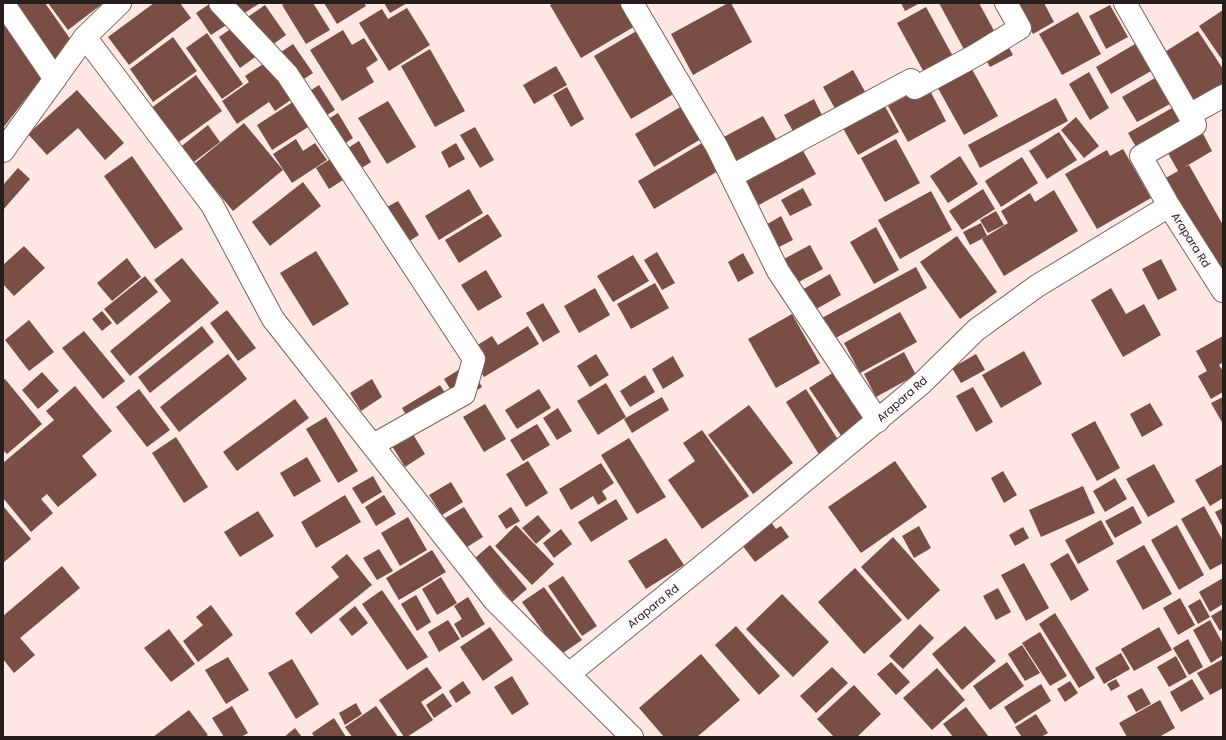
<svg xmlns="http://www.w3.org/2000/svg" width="1226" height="740" font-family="Poppins,sans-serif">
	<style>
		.building { fill: #794e45 }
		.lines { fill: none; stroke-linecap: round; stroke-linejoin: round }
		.minor-casing { stroke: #77635f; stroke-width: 24 }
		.minor { stroke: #fff; stroke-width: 22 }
		.labels { text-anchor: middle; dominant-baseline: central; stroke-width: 4; stroke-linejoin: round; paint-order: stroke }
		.street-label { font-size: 11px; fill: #261e1c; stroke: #fef9f8 }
	</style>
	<rect width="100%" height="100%" fill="#ffe7e3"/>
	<g class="building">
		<polygon points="3,3 45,3 71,40 3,128"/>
		<polygon points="48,3 101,3 102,4 68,30"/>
		<polygon points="154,3 180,3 191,18 129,65 108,37"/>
		<polygon points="211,3 260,3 211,35 196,13"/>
		<polygon points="286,3 313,3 330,30 306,44 282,5"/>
		<polygon points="324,3 364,3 366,6 337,24"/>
		<polygon points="384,3 407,3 390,13"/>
		<polygon points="553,3 625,3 637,25 581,58 550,5"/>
		<polygon points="728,3 731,3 752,42 693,75 671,34"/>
		<polygon points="901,3 920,3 905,11"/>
		<polygon points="939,3 979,3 998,38 967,55"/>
		<polygon points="1016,3 1044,3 1054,22 1033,34"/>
		<polygon points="265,5 286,35 240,68 219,37"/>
		<polygon points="1110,5 1128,37 1106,49 1089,16"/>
		<polygon points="926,7 955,60 926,76 897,23"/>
		<polygon points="407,8 430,45 389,71 359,23 382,9 388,19"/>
		<polygon points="1223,10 1223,61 1199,26"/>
		<polygon points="1078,12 1101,54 1062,75 1039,34"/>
		<polygon points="640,29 677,92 631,119 594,56"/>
		<polygon points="343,30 352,45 364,38 378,60 366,68 374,82 342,101 310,50"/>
		<polygon points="1198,31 1223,69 1223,83 1192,104 1160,55"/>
		<polygon points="207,33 243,84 222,99 186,48"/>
		<polygon points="173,37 197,71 153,102 130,69"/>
		<polygon points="1005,40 1013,55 990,67 982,53"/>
		<polygon points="293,44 313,73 286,91 292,99 275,111 269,102 237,124 222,101 249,82 245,76"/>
		<polygon points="1135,44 1151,71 1111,94 1096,67"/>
		<polygon points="430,49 465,111 435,127 401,66"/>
		<polygon points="968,62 998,116 964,135 934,81"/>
		<polygon points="556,66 567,85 534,104 523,85"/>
		<polygon points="853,70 868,97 838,114 823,87"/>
		<polygon points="1089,72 1109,108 1090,120 1069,84"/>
		<polygon points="196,75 222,111 176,144 150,109"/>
		<polygon points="1155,78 1170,104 1137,122 1122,97"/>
		<polygon points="319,85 335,110 272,150 257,125"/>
		<polygon points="927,85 946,121 908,142 888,106"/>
		<polygon points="567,87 584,119 571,127 553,95"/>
		<polygon points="77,90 124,143 105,160 78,128 47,155 28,134"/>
		<polygon points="1056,98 1068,121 980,168 968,145"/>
		<polygon points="814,99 823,117 794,133 784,115"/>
		<polygon points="881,99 899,132 858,155 840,123"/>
		<polygon points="388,101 416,147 387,164 358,118"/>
		<polygon points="687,103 706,136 654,167 635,134"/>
		<polygon points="1172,108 1183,127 1139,152 1128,133"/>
		<polygon points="338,113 353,138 328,155 312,129"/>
		<polygon points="763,116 779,144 736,168 720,139"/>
		<polygon points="1076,117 1099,146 1084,158 1061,130"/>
		<polygon points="244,123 283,170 233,211 194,164"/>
		<polygon points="208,125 220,142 190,165 178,149"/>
		<polygon points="1199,126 1212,151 1183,168 1189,165 1223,225 1223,279 1162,180 1178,171 1164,146"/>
		<polygon points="475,127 494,160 480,168 460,135"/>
		<polygon points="1059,132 1077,160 1047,179 1029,151"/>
		<polygon points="296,139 303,151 315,143 327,160 292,183 273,154"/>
		<polygon points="896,139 920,183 885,202 861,158"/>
		<polygon points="359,141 371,162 329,189 316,168"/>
		<polygon points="456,143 465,159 449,168 441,152"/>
		<polygon points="702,143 718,171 654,209 638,181"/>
		<polygon points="801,147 816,174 759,205 744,178"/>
		<polygon points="1123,149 1151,198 1097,229 1065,174 1107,150 1110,156"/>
		<polygon points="132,156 183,229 155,249 104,176"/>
		<polygon points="960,156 978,184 948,203 930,176"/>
		<polygon points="1022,157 1038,183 1001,207 985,181"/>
		<polygon points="18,168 30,179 3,210 3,185"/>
		<polygon points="303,182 321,206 270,246 252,222"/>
		<polygon points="803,188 812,205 790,216 781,200"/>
		<polygon points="469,189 483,213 439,240 425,216"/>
		<polygon points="983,189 995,209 962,230 949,211"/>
		<polygon points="1054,190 1078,231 1004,276 982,239 1008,223 1001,211 1030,193 1035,202"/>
		<polygon points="931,191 952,230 900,259 878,220"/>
		<polygon points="398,201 419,235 400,247 378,212"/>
		<polygon points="996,211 1004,225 988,233 980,220"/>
		<polygon points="488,214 502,236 459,263 445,240"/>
		<polygon points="781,216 793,240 777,248 764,226"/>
		<polygon points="981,223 987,236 970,245 963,232"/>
		<polygon points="876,227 899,270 874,284 850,242"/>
		<polygon points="957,236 997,292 960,319 920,262"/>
		<polygon points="810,245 823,269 795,284 782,260"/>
		<polygon points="24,246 45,268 14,296 3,284 3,265"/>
		<polygon points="316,251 349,304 313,326 280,273"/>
		<polygon points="657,252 675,283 662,290 644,260"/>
		<polygon points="743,253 754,273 738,282 728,262"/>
		<polygon points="633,255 649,281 613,302 597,276"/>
		<polygon points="127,258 141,277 112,301 97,283"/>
		<polygon points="182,258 219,303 130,376 110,351 171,301 154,280"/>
		<polygon points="1161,259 1177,290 1158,300 1142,269"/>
		<polygon points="916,267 927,288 832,340 820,319"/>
		<polygon points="486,270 502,297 478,311 461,285"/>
		<polygon points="830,274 841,295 811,312 800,291"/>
		<polygon points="145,276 158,292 117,325 104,309"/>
		<polygon points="655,283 669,308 631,329 617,304"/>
		<polygon points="595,288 610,315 579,333 564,306"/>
		<polygon points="1111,288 1126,314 1144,304 1161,335 1123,357 1091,300"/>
		<polygon points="543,303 560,332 543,342 526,313"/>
		<polygon points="227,310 256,348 238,361 210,323"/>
		<polygon points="102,311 112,323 102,331 92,319"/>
		<polygon points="900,312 917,342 860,373 844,343"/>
		<polygon points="792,314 820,363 776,388 748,339"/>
		<polygon points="29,320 54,352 29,371 5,340"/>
		<polygon points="202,326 214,342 150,393 138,377"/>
		<polygon points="528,326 539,344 484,377 468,351 492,336 498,345"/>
		<polygon points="84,331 125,381 103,399 62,348"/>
		<polygon points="1223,336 1223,362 1219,365 1223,371 1223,392 1211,399 1198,376 1207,371 1196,351"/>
		<polygon points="1024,351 1042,384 1001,408 982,375"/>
		<polygon points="904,352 916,375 876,397 864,374"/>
		<polygon points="228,354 247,379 179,432 160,407"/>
		<polygon points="596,354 609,375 590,387 577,366"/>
		<polygon points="976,354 985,370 961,383 952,368"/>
		<polygon points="673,356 684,376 663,389 652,369"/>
		<polygon points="468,364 482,387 458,402 444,379"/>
		<polygon points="42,372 59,391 38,409 22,390"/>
		<polygon points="834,372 868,424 844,440 809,388"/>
		<polygon points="645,375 655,392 630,407 620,391"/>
		<polygon points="5,379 42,424 7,454 3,450 3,380"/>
		<polygon points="372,379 382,397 361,411 350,393"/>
		<polygon points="606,383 626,417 598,435 577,401"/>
		<polygon points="440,385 453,405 414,429 402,408"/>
		<polygon points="75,386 112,431 82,456 97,475 58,507 47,494 41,499 53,513 31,532 3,498 3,463 54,420 46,411"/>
		<polygon points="973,387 993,422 976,432 956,396"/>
		<polygon points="139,389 170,430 147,447 116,407"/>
		<polygon points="539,389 551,408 517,429 505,410"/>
		<polygon points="806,389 840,443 820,456 786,402"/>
		<polygon points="662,397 669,410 632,433 624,419"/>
		<polygon points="1223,397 1223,424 1211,403"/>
		<polygon points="295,399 309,418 237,471 223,452"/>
		<polygon points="1150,403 1163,425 1142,437 1130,414"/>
		<polygon points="485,404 506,439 484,452 463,417"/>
		<polygon points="749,405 793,463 753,494 708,435"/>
		<polygon points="558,408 572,431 557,440 543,418"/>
		<polygon points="326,417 358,471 338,483 306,429"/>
		<polygon points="403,418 425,454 405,467 382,430"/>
		<polygon points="1095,421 1120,468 1097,481 1071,434"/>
		<polygon points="537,424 550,445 523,461 510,440"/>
		<polygon points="702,430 749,496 702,529 668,480 695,461 683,443"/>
		<polygon points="176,437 208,487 184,503 152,453"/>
		<polygon points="629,438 666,497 637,514 601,455"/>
		<polygon points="307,457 321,481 294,497 280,473"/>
		<polygon points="528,461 548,493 526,507 506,474"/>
		<polygon points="895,461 927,507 861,553 828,507"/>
		<polygon points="601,463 614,483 602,491 607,499 598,505 593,496 571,510 559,489"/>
		<polygon points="1154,464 1175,502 1148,517 1126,479"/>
		<polygon points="1223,464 1223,498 1210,506 1195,480"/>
		<polygon points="1003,471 1017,495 1004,503 991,478"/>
		<polygon points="373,476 382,492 362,504 352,488"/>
		<polygon points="1115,478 1127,499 1105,512 1093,491"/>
		<polygon points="451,482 463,502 442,515 429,495"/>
		<polygon points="1083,486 1095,513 1041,537 1029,510"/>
		<polygon points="345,495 361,522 316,548 301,522"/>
		<polygon points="384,495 396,514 376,526 365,507"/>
		<polygon points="616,499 628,519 591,542 578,522"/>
		<polygon points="3,506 31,539 4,562 3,561"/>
		<polygon points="1133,506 1142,523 1115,538 1105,521"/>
		<polygon points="1204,506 1223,541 1223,563 1210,570 1181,519"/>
		<polygon points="464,507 483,537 464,549 445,518"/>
		<polygon points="511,507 520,521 506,529 498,516"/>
		<polygon points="1223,508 1223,528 1215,512"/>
		<polygon points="258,511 274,536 240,557 224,532"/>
		<polygon points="538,515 551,531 536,544 522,528"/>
		<polygon points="408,517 427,550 400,566 381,533"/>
		<polygon points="769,519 776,529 781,526 789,537 755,562 739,541"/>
		<polygon points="1101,520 1114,544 1078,564 1065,540"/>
		<polygon points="516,525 554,564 532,585 495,546"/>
		<polygon points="1177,525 1204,575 1179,590 1151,540"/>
		<polygon points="919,526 931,548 914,558 902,536"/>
		<polygon points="1023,527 1029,538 1015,546 1009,535"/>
		<polygon points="561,529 572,544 554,558 543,543"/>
		<polygon points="893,537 940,590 908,620 861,567"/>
		<polygon points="666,538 684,565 646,589 628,561"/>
		<polygon points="490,545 527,589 512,602 475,558"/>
		<polygon points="1144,545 1172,594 1143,610 1116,561"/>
		<polygon points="379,549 393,571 377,580 363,558"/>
		<polygon points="432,550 446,572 399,600 386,578"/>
		<polygon points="1068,553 1089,590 1071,601 1050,564"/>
		<polygon points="347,554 372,585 311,634 295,613 339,577 331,567"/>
		<polygon points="1024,563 1049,608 1026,621 1001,575"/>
		<polygon points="62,566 80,588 20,638 35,655 14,673 3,659 3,616"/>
		<polygon points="855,568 902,620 864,654 818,602"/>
		<polygon points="563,576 597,626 582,636 548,586"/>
		<polygon points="441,577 457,603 437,615 422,589"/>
		<polygon points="1223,578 1223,604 1210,612 1199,592"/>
		<polygon points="544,587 582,640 560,655 522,602"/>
		<polygon points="998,588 1011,612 996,620 983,596"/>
		<polygon points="382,590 428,657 407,670 362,604"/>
		<polygon points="782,594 829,642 793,677 746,629"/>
		<polygon points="416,595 431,622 417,631 401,604"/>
		<polygon points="468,597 485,624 462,638 454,624 462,619 454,606"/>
		<polygon points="1180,598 1195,625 1178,635 1163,608"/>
		<polygon points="1200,599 1210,617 1198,624 1188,606"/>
		<polygon points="211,605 233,635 198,662 183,641 203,625 196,617"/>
		<polygon points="355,606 368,623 352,636 339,619"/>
		<polygon points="1223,609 1223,629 1220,631 1211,616"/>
		<polygon points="1055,613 1095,678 1079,688 1039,624"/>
		<polygon points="448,620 460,639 439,652 428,632"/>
		<polygon points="1210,620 1223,644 1223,655 1211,663 1193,630"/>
		<polygon points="920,624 934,638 903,669 889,656"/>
		<polygon points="736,626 780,676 759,695 715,645"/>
		<polygon points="965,626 996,661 962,690 932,654"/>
		<polygon points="490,627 513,660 483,681 460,647"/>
		<polygon points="1159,627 1172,650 1134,671 1121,649"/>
		<polygon points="169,629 195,664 171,682 144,648"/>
		<polygon points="1040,632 1067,676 1050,686 1022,643"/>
		<polygon points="1188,639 1203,667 1189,675 1173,648"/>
		<polygon points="1022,645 1040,673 1025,681 1008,654"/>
		<polygon points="1121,653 1130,669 1104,684 1095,668"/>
		<polygon points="701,654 740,700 697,737 664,737 639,708"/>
		<polygon points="1176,656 1187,677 1169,687 1157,667"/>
		<polygon points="228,657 249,690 226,704 205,670"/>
		<polygon points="292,659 319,704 296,719 268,673"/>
		<polygon points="1223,659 1223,688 1210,695 1197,673"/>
		<polygon points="891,662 910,682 896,695 877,674"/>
		<polygon points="1007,662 1024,686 990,710 973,686"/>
		<polygon points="427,667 442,688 421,702 433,720 407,737 404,737 379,700"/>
		<polygon points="832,667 848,683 816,713 800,696"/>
		<polygon points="937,668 965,700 932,730 903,698"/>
		<polygon points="512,676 529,704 512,715 494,687"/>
		<polygon points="1116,679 1120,686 1111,691 1107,684"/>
		<polygon points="1192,679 1204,699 1181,712 1170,692"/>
		<polygon points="463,681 471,693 456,703 449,691"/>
		<polygon points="1070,681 1078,693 1065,702 1057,689"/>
		<polygon points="1041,684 1051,701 1015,724 1004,707"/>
		<polygon points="854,685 881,714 857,737 834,737 817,719"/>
		<polygon points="1142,688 1151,704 1136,712 1127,696"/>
		<polygon points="443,693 452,706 434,718 426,705"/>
		<polygon points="1160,700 1175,728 1159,737 1127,737 1119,723"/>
		<polygon points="356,703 362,714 345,725 339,713"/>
		<polygon points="232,706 248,733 241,737 224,737 212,718"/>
		<polygon points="376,706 398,737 352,737 345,727"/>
		<polygon points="966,707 989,737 953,737 943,724"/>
		<polygon points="189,710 208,735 205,737 153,737"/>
		<polygon points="1036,714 1048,733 1041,737 1022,737 1015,727"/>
		<polygon points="334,718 346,737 314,737 312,733"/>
		<polygon points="295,728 302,737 284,737"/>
	</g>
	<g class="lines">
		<g class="minor-casing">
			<g id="minor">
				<polyline points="3,3 55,79"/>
				<polyline points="220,3 287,74 474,359 464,394 373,445"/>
				<polyline points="632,3 717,147 778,271 878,421"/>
				<polyline points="1125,3 1195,125 1141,156 1169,206"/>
				<polyline points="85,37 212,205 273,319 495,601 632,737"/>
				<polyline points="1189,115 1223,96"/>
				<polyline points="3,151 85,37 120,3"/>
				<polyline points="732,176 911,80 915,88 976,55 1020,28 1006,3"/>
				<polyline points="569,674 713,557 922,383 976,330 1037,286 1169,206 1223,291"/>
			</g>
		</g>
		<use href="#minor" class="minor"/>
	</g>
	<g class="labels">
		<g class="street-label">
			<text transform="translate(1191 240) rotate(58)">Arapara Rd</text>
			<text transform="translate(902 399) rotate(-41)">Arapara Rd</text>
			<text transform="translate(653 606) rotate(-39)">Arapara Rd</text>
		</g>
	</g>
	<rect width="1226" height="740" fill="none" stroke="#261e1c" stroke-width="8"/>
</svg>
